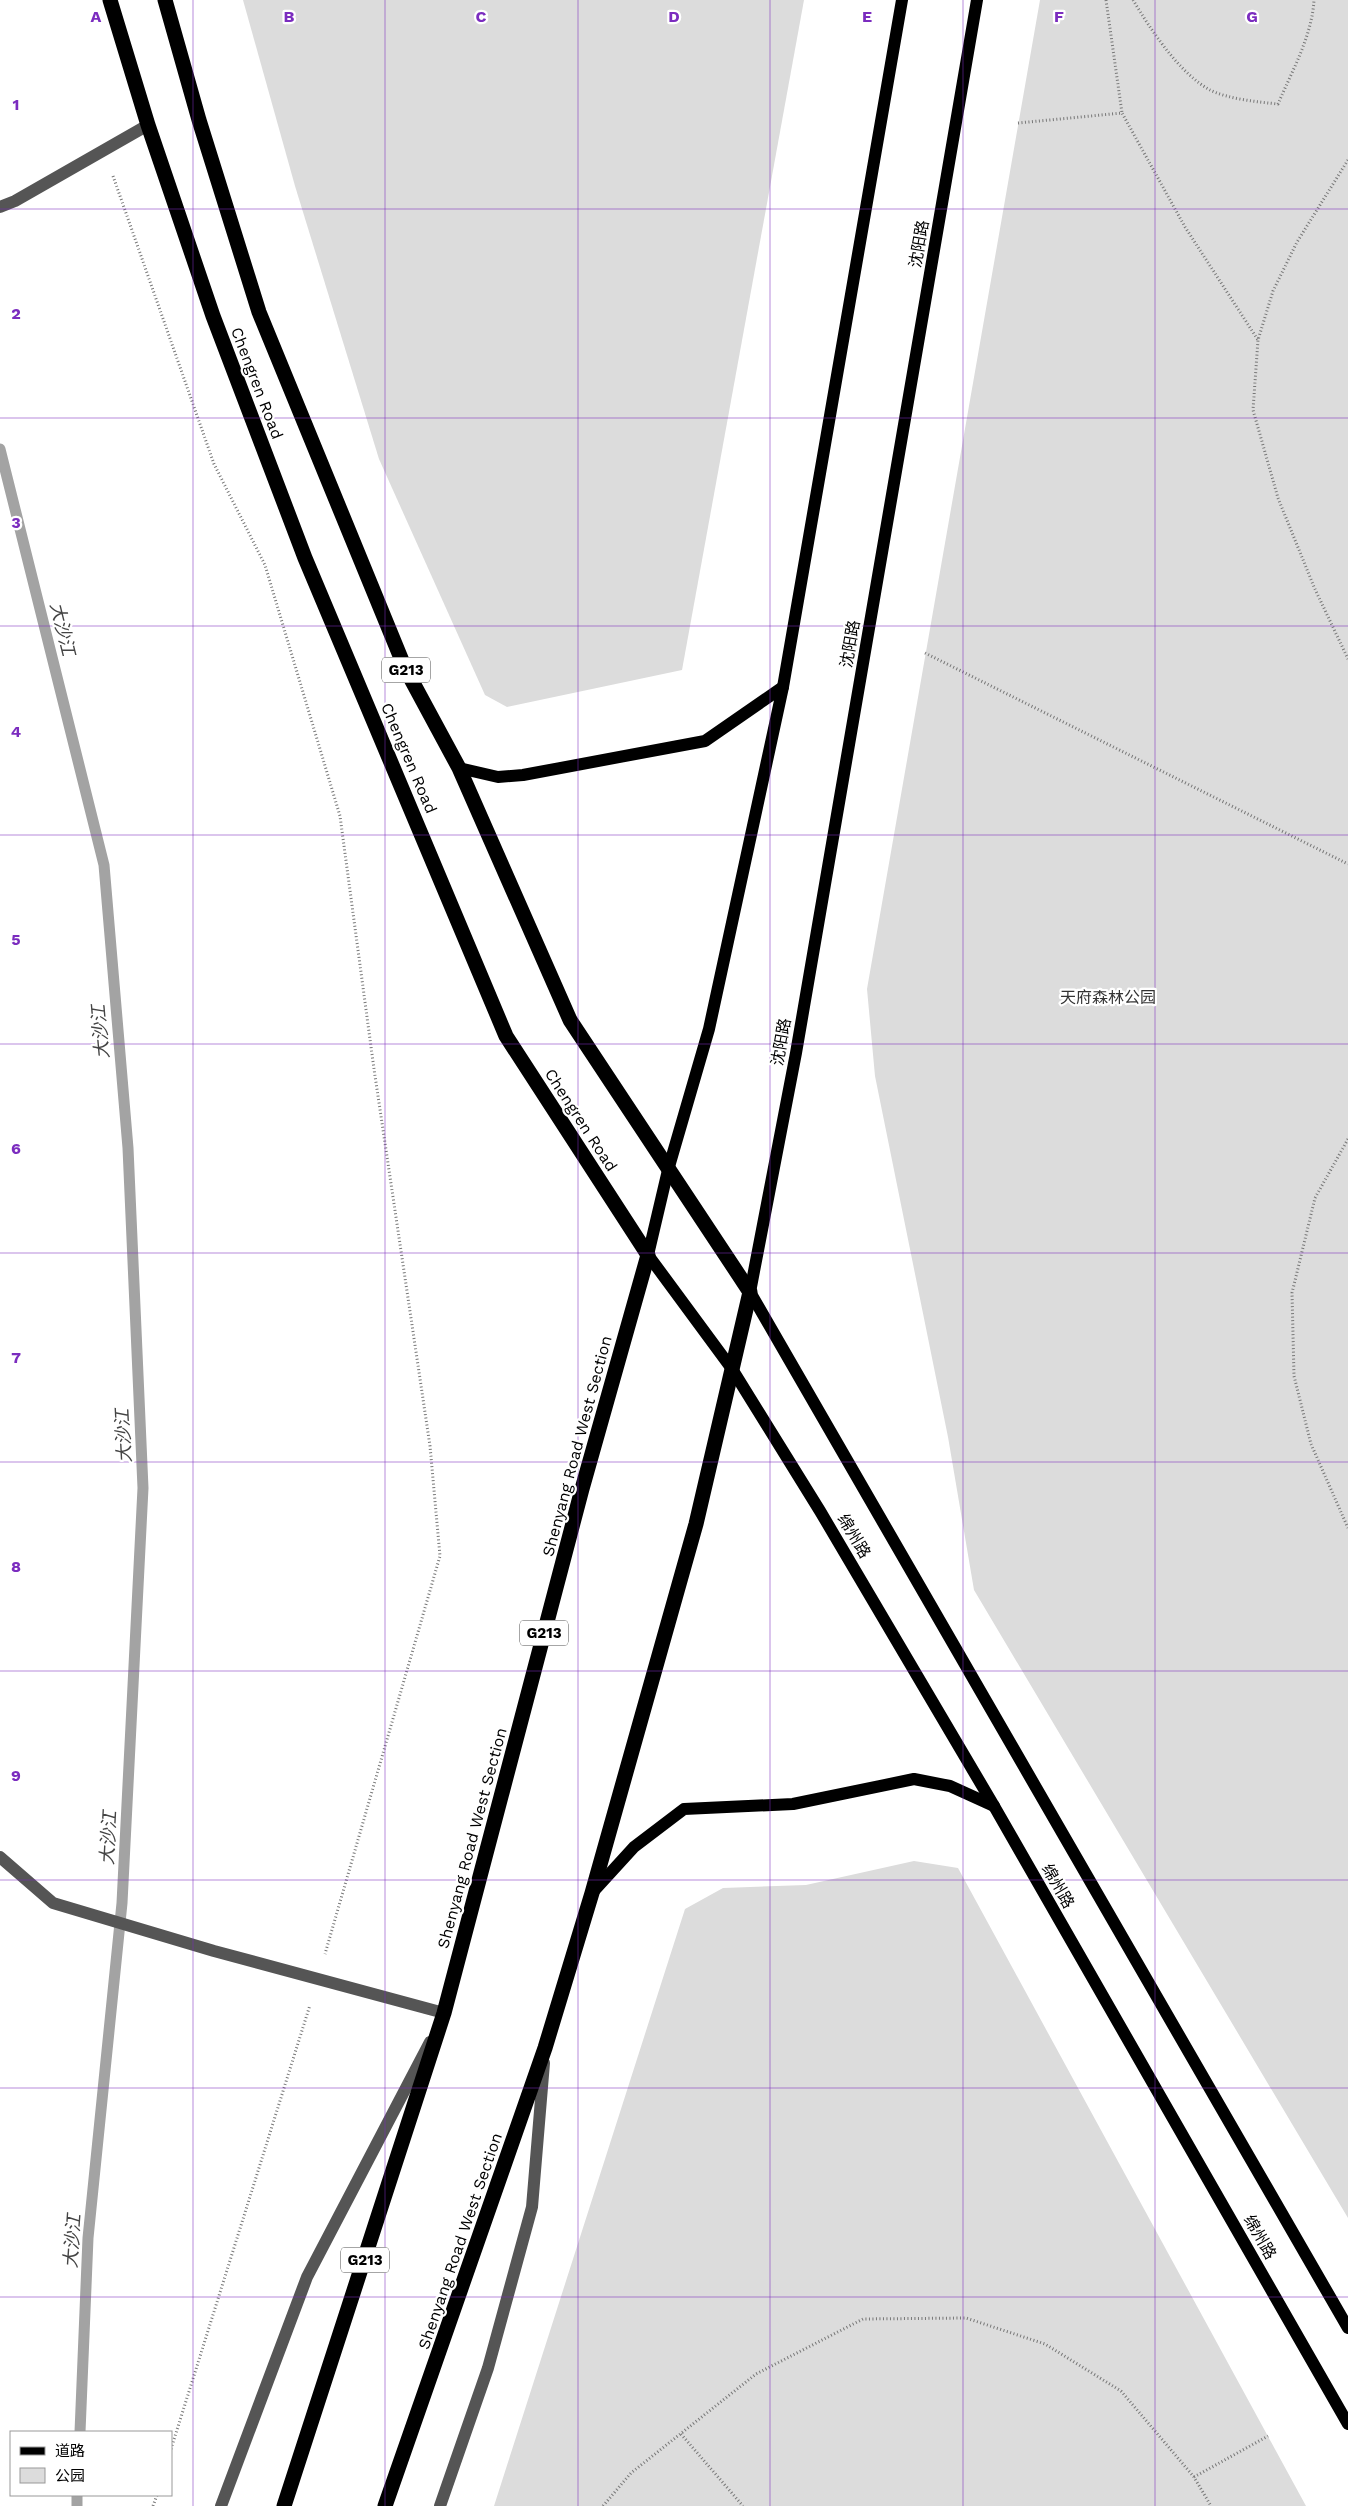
<svg xmlns="http://www.w3.org/2000/svg" width="1348" height="2506" font-family="'Work Sans','Noto Sans SC',sans-serif">
	<style>
		.green { fill: #dcdcdc }
		.lines { fill: none; stroke-linecap: round; stroke-linejoin: round }
		.stream { stroke: #a3a3a3; stroke-width: 11 }
		.path { stroke: #777; stroke-width: 3; stroke-dasharray: 1 2.5; stroke-linecap: butt }
		.minor { stroke: #555; stroke-width: 12 }
		.major { stroke: #000; stroke-width: 12 }
		.highway { stroke: #000; stroke-width: 15 }
		.grid { fill: none; stroke: #7b2cbf; stroke-width: 1; stroke-opacity: 0.55 }
		.labels { text-anchor: middle; dominant-baseline: central; stroke-width: 4.5; stroke-linejoin: round; paint-order: stroke }
		.shield { fill: #fff; stroke: #4c4c4c; stroke-width: 1 }
		.shield-label { font-size: 15px; font-weight: bold; fill: #000 }
		.street-label { font-size: 16px; fill: #000; stroke: #fff }
		.park-label { font-size: 16px; fill: #333; stroke: #fff }
		.water-label { font-size: 18px; font-style: italic; fill: #444; stroke: #fff }
		.grid-label { font-size: 16px; text-anchor: middle; font-weight: bold; fill: #7b2cbf; stroke: #fff; stroke-width: 4.5; stroke-linejoin: round; paint-order: stroke }
	</style>
	<rect width="100%" height="100%" fill="#fff"/>
	<g class="green">
		<polygon points="243,0 804,0 682,670 507,707 485,695 379,459 295,186"/>
		<polygon points="1040,0 1348,0 1348,2218 974,1590 948,1437 875,1076 867,989"/>
		<polygon points="914,1861 958,1868 1306,2506 494,2506 685,1909 723,1888 806,1885"/>
	</g>
	<g class="lines">
		<g class="stream">
			<polyline points="0,449 104,865 128,1148 143,1488 122,1903 88,2238 80,2432"/>
			<polyline points="77,2506 77,2495"/>
		</g>
		<g class="path">
			<polyline points="1106,0 1122,113"/>
			<path d="M 1133,0 C 1151,30 1179,73 1210,90 C 1228,99 1258,102 1278,104 C 1292,71 1312,36 1314,0"/>
			<polyline points="1018,123 1122,113 1185,227 1258,340"/>
			<polyline points="1348,160 1297,242 1273,291 1258,340 1253,410 1278,498 1314,587 1348,659"/>
			<polyline points="113,176 214,464 265,565 340,816 374,1069 430,1446 440,1556 325,1954"/>
			<polyline points="925,653 1348,864"/>
			<polyline points="1348,1139 1315,1198 1292,1293 1294,1376 1311,1444 1348,1528"/>
			<polyline points="681,2434 743,2506"/>
			<polyline points="171,2449 310,2005"/>
			<polyline points="1194,2477 1268,2436"/>
			<polyline points="153,2506 157,2495"/>
			<polyline points="603,2506 631,2473 756,2374 863,2319 966,2318 1045,2344 1121,2391 1194,2477 1211,2506"/>
		</g>
		<g class="minor">
			<polyline points="0,207 15,201 148,125"/>
			<polyline points="0,1857 53,1903 214,1951 444,2013 441,2020"/>
			<polyline points="221,2506 307,2277 430,2042"/>
			<polyline points="440,2506 488,2368 532,2207 544,2063"/>
		</g>
		<g class="major">
			<polyline points="902,0 783,687 709,1029 668,1170 648,1255 732,1369 820,1511 994,1806 1348,2424"/>
			<polyline points="977,0 796,1053 750,1292 1348,2328"/>
			<polyline points="459,768 498,777 523,775 705,741 783,687"/>
			<polyline points="592,1893 634,1847 684,1809 793,1804 914,1779 950,1786 994,1806"/>
		</g>
		<g class="highway">
			<polyline points="110,0 148,125 213,316 305,558 506,1036 648,1255 582,1489 444,2013 284,2506"/>
			<polyline points="165,0 199,120 259,312 405,668 459,768 570,1020 750,1292 696,1524 592,1893 545,2048 385,2506"/>
		</g>
	</g>
	<path class="grid" d="M 193,0 L 193,2506M 385,0 L 385,2506M 578,0 L 578,2506M 770,0 L 770,2506M 963,0 L 963,2506M 1155,0 L 1155,2506M 0,209 L 1348,209M 0,418 L 1348,418M 0,626 L 1348,626M 0,835 L 1348,835M 0,1044 L 1348,1044M 0,1253 L 1348,1253M 0,1462 L 1348,1462M 0,1671 L 1348,1671M 0,1880 L 1348,1880M 0,2088 L 1348,2088M 0,2297 L 1348,2297"/>
	<g class="labels">
		<g class="shield">
			<rect x="382" y="657.5" width="48" height="25" rx="4"/>
			<rect x="520" y="1620.5" width="48" height="25" rx="4"/>
			<rect x="341" y="2247.5" width="48" height="25" rx="4"/>
		</g>
		<g class="shield-label">
			<text x="406" y="670">G213</text>
			<text x="544" y="1633">G213</text>
			<text x="365" y="2260">G213</text>
		</g>
		<g class="street-label">
			<text transform="translate(919 244) rotate(-80)">沈阳路</text>
			<text transform="translate(257 383) rotate(69)">Chengren Road</text>
			<text transform="translate(850 644) rotate(-80)">沈阳路</text>
			<text transform="translate(409 758) rotate(67)">Chengren Road</text>
			<text transform="translate(781 1042) rotate(-80)">沈阳路</text>
			<text transform="translate(581 1120) rotate(57)">Chengren Road</text>
			<text transform="translate(577 1446) rotate(-75)">Shenyang Road West Section</text>
			<text transform="translate(854 1536) rotate(59)">绵州路</text>
			<text transform="translate(472 1838) rotate(-75)">Shenyang Road West Section</text>
			<text transform="translate(1058 1886) rotate(60)">绵州路</text>
			<text transform="translate(1260 2237) rotate(60)">绵州路</text>
			<text transform="translate(460 2241) rotate(-71)">Shenyang Road West Section</text>
		</g>
		<g class="park-label">
			<text x="1108" y="997">天府森林公园</text>
		</g>
		<g class="water-label">
			<text transform="translate(63 629) rotate(76)">大沙江</text>
			<text transform="translate(100 1032) rotate(-95)">大沙江</text>
			<text transform="translate(123 1436) rotate(-93)">大沙江</text>
			<text transform="translate(108 1838) rotate(-87)">大沙江</text>
			<text transform="translate(72 2241) rotate(-86)">大沙江</text>
		</g>
	</g>
	<g class="grid-label">
		<text x="96" y="22">A</text>
		<text x="289" y="22">B</text>
		<text x="481" y="22">C</text>
		<text x="674" y="22">D</text>
		<text x="867" y="22">E</text>
		<text x="1059" y="22">F</text>
		<text x="1252" y="22">G</text>
		<text x="16" y="110">1</text>
		<text x="16" y="319">2</text>
		<text x="16" y="528">3</text>
		<text x="16" y="737">4</text>
		<text x="16" y="945">5</text>
		<text x="16" y="1154">6</text>
		<text x="16" y="1363">7</text>
		<text x="16" y="1572">8</text>
		<text x="16" y="1781">9</text>
	</g>
	<rect x="10" y="2431" width="162" height="65" fill="#ffffff" stroke="#999999"/>
	<rect x="20" y="2447" width="25" height="8" fill="#000000" stroke="#999999"/>
	<text x="55" y="2456" font-size="15" fill="#000000">道路</text>
	<rect x="20" y="2468" width="25" height="15" fill="#dcdcdc" stroke="#999999"/>
	<text x="55" y="2481" font-size="15" fill="#000000">公园</text>
</svg>
